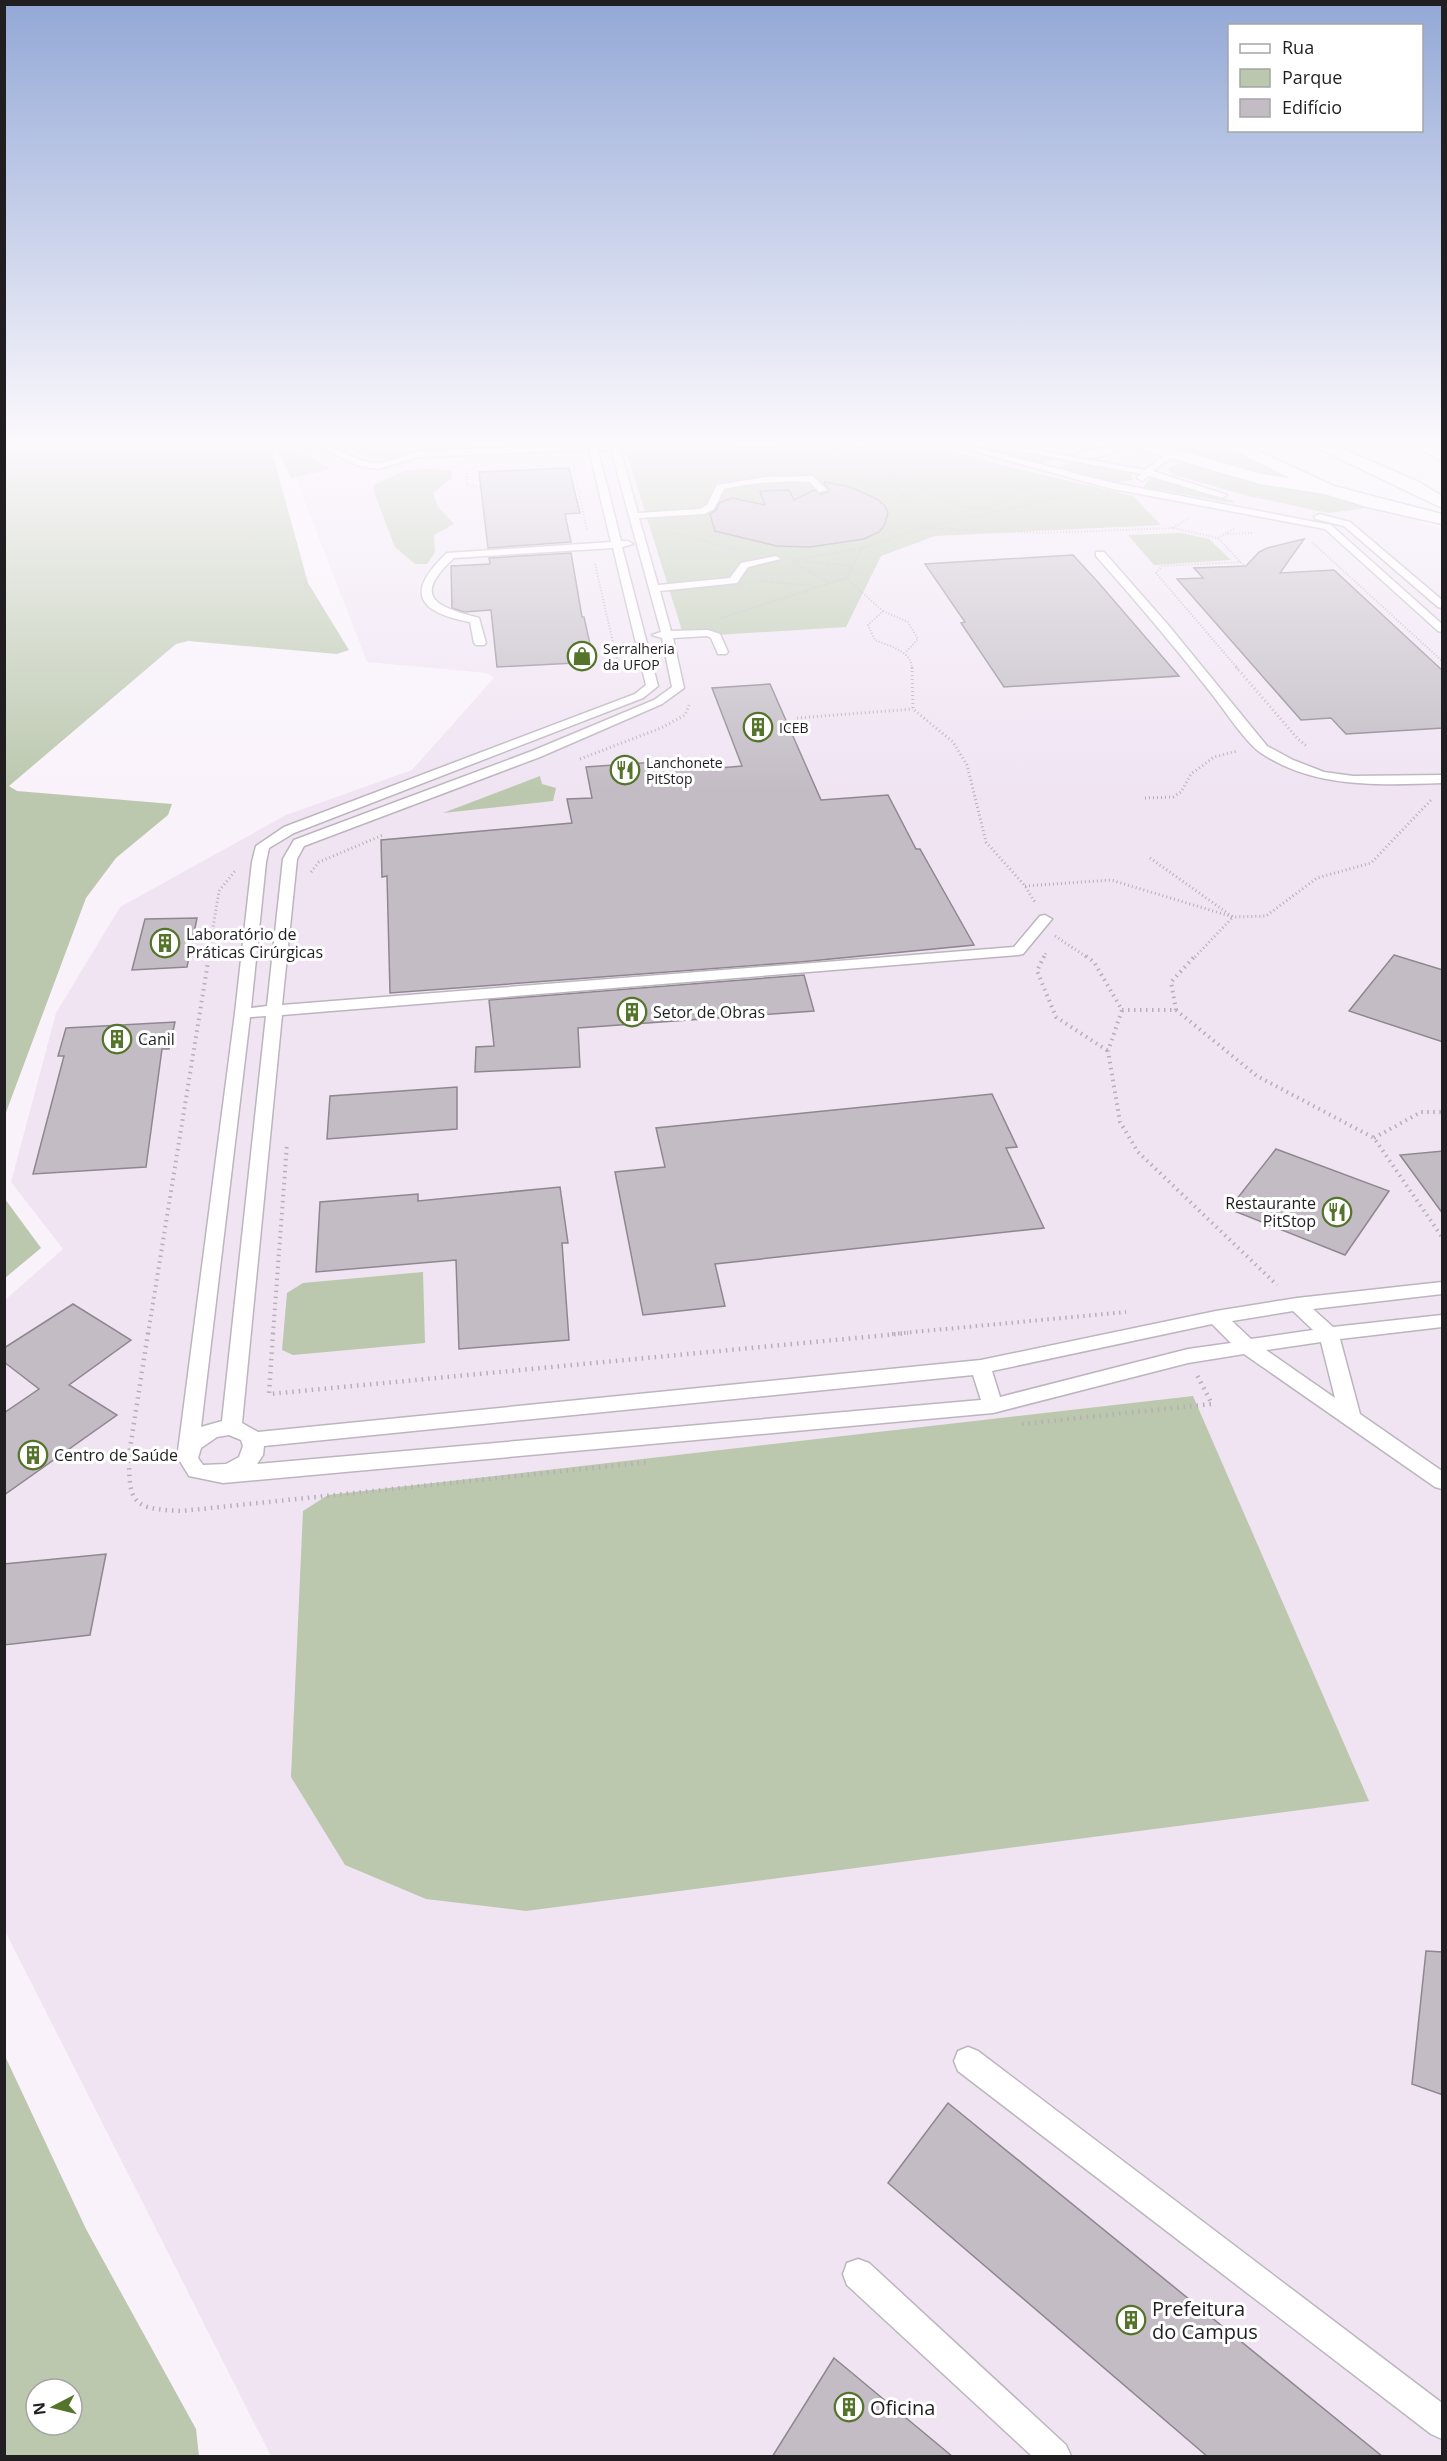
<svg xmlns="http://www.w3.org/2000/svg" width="1447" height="2461" font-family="'Open Sans',sans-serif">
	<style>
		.built { fill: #f0e4f3 }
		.green { fill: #bbc8ae; fill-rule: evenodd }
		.building { fill: #c3bcc5; stroke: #8e8790; stroke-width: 1.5 }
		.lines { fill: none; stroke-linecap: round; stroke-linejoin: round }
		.lane-casing { stroke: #bcb5be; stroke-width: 3 }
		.street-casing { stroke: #bcb5be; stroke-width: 3 }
		.secondary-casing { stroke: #bcb5be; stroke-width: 3 }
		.path-far3 { stroke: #b5afb7; stroke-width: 2; stroke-dasharray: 1 2; stroke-linecap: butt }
		.path-far2 { stroke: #b5afb7; stroke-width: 3; stroke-dasharray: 1 3; stroke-linecap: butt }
		.path-far1 { stroke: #b5afb7; stroke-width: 4; stroke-dasharray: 1.5 4.5; stroke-linecap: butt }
		.path { stroke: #b5afb7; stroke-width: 4.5; stroke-dasharray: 1.5 5; stroke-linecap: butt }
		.lane { fill: #fff; fill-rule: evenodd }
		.street { fill: #fff; fill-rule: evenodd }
		.secondary { fill: #fff; fill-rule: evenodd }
		.labels { text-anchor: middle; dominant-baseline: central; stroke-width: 6; stroke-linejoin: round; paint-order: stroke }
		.far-poi-label { font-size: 14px; fill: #201e21; stroke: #fff; text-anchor: start }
		.poi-label { font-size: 16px; fill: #201e21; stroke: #fff; text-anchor: start }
		.near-poi-label { font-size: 20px; fill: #201e21; stroke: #fff; text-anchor: start }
	</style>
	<rect width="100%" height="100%" fill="#f9f2fb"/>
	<polygon class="built" points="283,445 1240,445 1339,489 1442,530 1442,2456 271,2456 5,1931 5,1300 63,1249 11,1182 56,1013 120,907 286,815 412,770 494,678 487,673 367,662"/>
	<g class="green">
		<polygon points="5,445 270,445 308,583 349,650 337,654 188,641 176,644 9,786 17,791 172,804 168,815 116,858 86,898 5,1115"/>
		<polygon points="276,445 289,445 331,469 291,478"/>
		<polygon points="341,445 400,445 401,461 369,457"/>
		<polygon points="783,445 932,445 1001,465 1133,496 1161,525 935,536 881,556 846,627 684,637 627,454 635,451"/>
		<polygon points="1168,445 1220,445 1300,481 1259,474"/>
		<polygon points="977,447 1049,457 1052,459 1042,465"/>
		<path d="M 1073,462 L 1131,474 L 1133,480 C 1110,487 1083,476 1060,469 L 1059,467 Z"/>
		<polygon points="1177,464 1187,464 1253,482 1328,495 1373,507 1329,513 1248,496 1174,475 1168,469"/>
		<polygon points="426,469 452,471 452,478 433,493 438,507 454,524 434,535 435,552 427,564 415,564 395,547 374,492 374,485 404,471"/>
		<polygon points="1150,479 1155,479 1234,501 1232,503 1143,487"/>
		<polygon points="1181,533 1209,539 1231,560 1154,565 1128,535"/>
		<polygon points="540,776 542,784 556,788 553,801 443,813"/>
		<polygon points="5,1199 41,1248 5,1278 4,1278"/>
		<polygon points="423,1272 425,1343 293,1355 282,1350 287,1293 303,1283"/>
		<polygon points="1193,1396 1369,1801 526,1911 426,1899 345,1865 291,1777 303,1511 328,1495"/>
		<path d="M 5,2056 L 86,2229 L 196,2429 L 199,2456 L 5,2456 ZM 36,2389 L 72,2389 L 72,2425 L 36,2425 Z"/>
	</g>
	<g class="building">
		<polygon points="569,468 580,513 565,514 571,542 488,548 479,472"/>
		<polygon points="825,482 850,487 877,499 885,506 888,513 884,526 879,532 864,539 810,547 777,546 715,531 710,514 716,510 719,503 732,498 765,505 760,491 789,490 794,500 814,490 820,494 828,492 829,490 824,483"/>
		<polygon points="1304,539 1280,573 1334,570 1443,671 1443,728 1346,734 1331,718 1301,720 1177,579 1203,578 1194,568 1246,566 1259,552 1267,548"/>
		<polygon points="571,553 582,617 584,617 594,662 497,667 491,610 464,612 452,608 451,566 490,564 489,558"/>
		<polygon points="1073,555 1097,581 1179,676 1004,687 961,623 965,622 925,564"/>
		<polygon points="770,684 821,800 888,795 916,849 920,849 974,945 800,962 390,993 387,876 382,877 381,840 572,823 567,799 592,798 586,767 670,761 671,764 692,763 695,770 742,766 712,688"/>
		<polygon points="197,918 187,967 132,970 145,919"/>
		<polygon points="1394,955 1443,970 1443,1042 1349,1011"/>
		<polygon points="804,975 814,1011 578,1028 580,1067 475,1072 476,1047 494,1046 489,1000"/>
		<polygon points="175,1022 169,1049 162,1049 146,1167 33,1174 64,1056 58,1056 66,1028"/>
		<polygon points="457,1087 457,1129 327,1139 330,1096"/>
		<polygon points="992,1094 1017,1147 1006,1148 1044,1228 715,1264 725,1306 643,1315 615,1172 665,1167 656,1128"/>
		<polygon points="1276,1149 1389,1191 1345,1255 1229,1209"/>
		<polygon points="1443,1151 1443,1214 1400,1155"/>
		<polygon points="560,1187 568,1243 562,1243 569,1340 459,1349 456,1260 316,1272 320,1202 418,1194 418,1201"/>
		<polygon points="73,1304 131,1340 69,1385 117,1415 4,1495 4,1413 39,1389 4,1362 4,1348"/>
		<polygon points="106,1554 90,1635 4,1645 4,1564"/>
		<polygon points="1426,1951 1443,1952 1443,2095 1412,2084"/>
		<polygon points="948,2103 1383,2457 1208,2457 888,2183"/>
		<polygon points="834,2358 953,2457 772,2457"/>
	</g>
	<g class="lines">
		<g class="lane-casing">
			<g id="lane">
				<path d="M 318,445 C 340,445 356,464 378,463 C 394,463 407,452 422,451 C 506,447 589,445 673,445 L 669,448 L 620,449 L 638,513 L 699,509 L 707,505 L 717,485 L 766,477 L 813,476 L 827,490 L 819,492 L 810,482 C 781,480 752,483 724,489 L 714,509 L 704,514 L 639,518 L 658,585 L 730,578 L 741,563 L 776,556 L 781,559 L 748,567 L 737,583 L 660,591 L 671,631 L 708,630 L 720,634 L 728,652 L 726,654 L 718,654 L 711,638 L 707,636 L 673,638 L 684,688 L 662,704 L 540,757 L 304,846 L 297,859 L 282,1005 L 1014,947 L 1040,916 L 1045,915 L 1052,919 L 1023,954 L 1018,955 L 282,1015 L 242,1423 L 258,1432 L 981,1360 L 1216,1311 L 1297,1298 L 1442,1282 L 1442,1294 L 1313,1309 L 1333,1327 L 1442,1315 L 1442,1327 L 1340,1339 L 1360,1414 L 1442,1471 L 1442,1489 L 1435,1487 L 1244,1354 L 1188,1363 L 993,1413 L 223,1483 L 189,1476 L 178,1458 L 178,1451 L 235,1013 L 252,862 L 256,846 L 284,827 L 635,694 L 646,685 L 613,548 L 454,558 C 411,597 436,607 479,618 L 486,643 L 484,645 L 476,645 L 474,643 L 470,622 C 417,612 405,592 447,553 L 611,542 L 589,450 L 419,457 L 378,469 L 356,465 ZM 598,450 L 611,450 L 661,632 L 652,635 L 662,638 L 672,687 L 654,700 L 532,751 L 294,840 L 283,859 L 267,1006 L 251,1008 L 266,862 L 269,848 L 294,833 L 643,698 L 658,686 L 622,547 L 633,544 L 628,541 L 621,541 ZM 266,1016 L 222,1421 L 201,1427 L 250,1017 ZM 1293,1311 L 1313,1330 L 1251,1339 L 1232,1321 ZM 1212,1324 L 1231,1343 L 1188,1349 L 1000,1397 L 992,1371 ZM 1321,1342 L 1335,1398 L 1266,1350 ZM 973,1375 L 981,1400 L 257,1464 L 263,1455 L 264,1446 ZM 229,1435 L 241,1440 L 243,1446 L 239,1457 L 226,1464 L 203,1465 L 198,1458 L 201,1448 L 217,1437 Z"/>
				<polygon points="951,445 967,445 1109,482 1331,525 1442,624 1442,632 1438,631 1325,529 1108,488"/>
				<polygon points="1009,445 1145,470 1170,451 1174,454 1173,456 1153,471 1227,495 1222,498 1149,476 1142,481 1137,478 1141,474 993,446"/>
				<path d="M 1113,445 L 1126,445 C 1115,453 1088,463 1076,455 C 1086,449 1101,450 1113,445 Z"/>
				<polygon points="1319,514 1350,522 1442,600 1442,608 1438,607 1344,526 1316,519 1314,517"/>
				<path d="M 1096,552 L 1104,552 L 1169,626 L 1267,746 L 1293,760 L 1324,772 L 1353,776 L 1442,775 L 1442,783 C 1380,785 1315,789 1261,753 C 1246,743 1223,708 1211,693 C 1174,646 1136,601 1096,556 Z"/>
				<polygon points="968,2047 978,2051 1442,2403 1442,2439 1431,2434 958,2071 954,2061 958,2051"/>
				<polygon points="858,2259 869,2263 1066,2445 1071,2456 1032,2456 847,2285 843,2274 847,2263"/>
			</g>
		</g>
		<g class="street-casing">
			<g id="street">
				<polygon points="1223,445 1245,445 1332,485 1334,489 1332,493 1320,493"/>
				<polygon points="1311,445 1334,445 1419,482 1442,496 1442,508"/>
				<polygon points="1410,445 1432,445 1442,450 1442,461"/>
			</g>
		</g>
		<g class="secondary-casing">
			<polygon id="secondary" points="1134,445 1161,445 1262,474 1326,484 1442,514 1442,524 1367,507 1324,494 1260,484 1136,448"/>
		</g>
		<g class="path-far3">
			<polyline points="869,445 923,528 1071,495"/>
			<polyline points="683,457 870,448"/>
			<polyline points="573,464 587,530"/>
			<polyline points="467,470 467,485 481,487"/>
			<polyline points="887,473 968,509"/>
			<polyline points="859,483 882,467"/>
			<polyline points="841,490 858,483 892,482"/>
			<polyline points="968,518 968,509 990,508 1035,483"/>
			<polyline points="1173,528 1189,518"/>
			<polyline points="673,533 736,549"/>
			<polyline points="1227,534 1252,533"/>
			<polyline points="1218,538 1244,566"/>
			<polyline points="1312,542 1442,661"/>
			<polyline points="793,560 862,548"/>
			<polyline points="793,561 853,565"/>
			<polyline points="793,562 829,583"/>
			<polyline points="595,564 618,664 627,668"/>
			<polyline points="761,581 816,586"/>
			<polyline points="883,611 908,622 918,639 905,653"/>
			<polyline points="721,618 846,578"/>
			<path d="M 912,669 C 912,651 889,646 875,640 L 868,625 L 883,611 L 846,578 L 862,548 L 923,528 L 1041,533 L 1173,528 L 1218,538 L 1235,528"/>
			<polyline points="1238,669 1156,573 1162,566 1241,562"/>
		</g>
		<g class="path-far2">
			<polyline points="625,667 627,668"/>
			<polyline points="912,667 913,709 953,742 967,765 986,842 1025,886 1036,904"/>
			<polyline points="1236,667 1298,739 1308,747"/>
			<polyline points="797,718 913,709"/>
			<polyline points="580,759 661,728 685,715 689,705"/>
			<polyline points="1145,798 1173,797 1181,792 1191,774 1214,757 1237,751"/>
			<polyline points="1150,858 1233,917 1194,958"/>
			<polyline points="311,872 319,862 383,835"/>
			<polyline points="1025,886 1111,880 1233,917 1266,916 1317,878 1371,863 1432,799"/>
			<polyline points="1055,936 1088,958"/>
			<polyline points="208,958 219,891 235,871"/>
			<polyline points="1044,958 1046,953"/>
		</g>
		<g class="path-far1">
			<polyline points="1044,956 1037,971 1056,1017 1108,1051"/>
			<polyline points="1086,956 1094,962 1122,1010 1108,1051 1120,1122 1138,1152 1277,1285"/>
			<polyline points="1122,1010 1176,1010 1257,1076 1374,1138 1442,1237"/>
			<polyline points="1176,1010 1171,982 1195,956"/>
			<polyline points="1374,1138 1421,1112 1442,1112"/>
			<polyline points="148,1334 209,956"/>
			<polyline points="273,1334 287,1144"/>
			<polyline points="892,1334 1126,1312"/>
		</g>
		<g class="path">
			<path d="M 148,1333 L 129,1455 C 129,1504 132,1509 182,1511 L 650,1462"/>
			<polyline points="273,1333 269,1394 908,1333"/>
			<polyline points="1022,1424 1212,1404 1197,1375"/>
		</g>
		<use href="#lane" class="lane"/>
		<use href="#street" class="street"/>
		<use href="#secondary" class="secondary"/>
	</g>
	<linearGradient id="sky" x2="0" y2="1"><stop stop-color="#93a8d6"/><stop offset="0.56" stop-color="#fcf9fd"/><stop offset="1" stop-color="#fcf9fd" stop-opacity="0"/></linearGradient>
	<rect width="1447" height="790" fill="url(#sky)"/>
	<defs>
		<g id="shop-ring" transform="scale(1.5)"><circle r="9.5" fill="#fff" stroke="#54742b" stroke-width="1.5"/><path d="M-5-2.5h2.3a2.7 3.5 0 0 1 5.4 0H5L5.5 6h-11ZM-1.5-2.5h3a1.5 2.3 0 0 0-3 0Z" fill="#54742b"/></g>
		<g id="building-ring" transform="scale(1.5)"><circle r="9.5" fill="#fff" stroke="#54742b" stroke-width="1.5"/><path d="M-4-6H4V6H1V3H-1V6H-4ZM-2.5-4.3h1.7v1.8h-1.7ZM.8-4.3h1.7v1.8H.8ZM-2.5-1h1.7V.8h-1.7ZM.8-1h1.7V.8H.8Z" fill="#54742b"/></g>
		<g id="restaurant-ring" transform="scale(1.5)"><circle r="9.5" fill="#fff" stroke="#54742b" stroke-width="1.5"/><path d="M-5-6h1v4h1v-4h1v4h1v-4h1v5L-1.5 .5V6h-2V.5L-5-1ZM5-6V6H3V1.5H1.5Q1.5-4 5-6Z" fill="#54742b"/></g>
	</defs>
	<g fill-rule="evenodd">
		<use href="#shop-ring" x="582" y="656"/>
		<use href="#building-ring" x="758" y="727"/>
		<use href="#restaurant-ring" x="625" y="770"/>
		<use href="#building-ring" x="165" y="943"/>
		<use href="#building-ring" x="632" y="1012"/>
		<use href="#building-ring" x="117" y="1039"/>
		<use href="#restaurant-ring" x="1337" y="1212"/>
		<use href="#building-ring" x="33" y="1455"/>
		<use href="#building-ring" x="1131" y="2320"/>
		<use href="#building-ring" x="849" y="2407"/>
	</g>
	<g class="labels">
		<g class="far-poi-label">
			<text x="603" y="648">Serralheria<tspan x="603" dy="16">da UFOP</tspan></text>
			<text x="779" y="727">ICEB</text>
			<text x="646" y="762">Lanchonete<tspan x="646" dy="16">PitStop</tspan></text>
		</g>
		<g class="poi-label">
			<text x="186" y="934">Laboratório de<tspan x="186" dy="18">Práticas Cirúrgicas</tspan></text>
			<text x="653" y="1012">Setor de Obras</text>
			<text x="138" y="1039">Canil</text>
			<text x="1316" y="1203" text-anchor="end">Restaurante<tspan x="1316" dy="18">PitStop</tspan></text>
			<text x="54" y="1455">Centro de Saúde</text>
		</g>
		<g class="near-poi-label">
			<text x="1152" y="2308">Prefeitura<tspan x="1152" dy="23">do Campus</tspan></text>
			<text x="870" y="2407">Oficina</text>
		</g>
	</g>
	<rect width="1447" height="2461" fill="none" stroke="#201e21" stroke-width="12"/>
	<rect x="1228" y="24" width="195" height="108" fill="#ffffff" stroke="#a6a5a6" stroke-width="1.5"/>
	<rect x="1240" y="44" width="30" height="9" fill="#ffffff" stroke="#a6a5a6" stroke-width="1.5"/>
	<text x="1282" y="54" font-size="18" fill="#201e21">Rua</text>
	<rect x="1240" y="69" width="30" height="18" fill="#bbc8ae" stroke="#a6a5a6" stroke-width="1.5"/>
	<text x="1282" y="84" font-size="18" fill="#201e21">Parque</text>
	<rect x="1240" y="99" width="30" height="18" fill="#c3bcc5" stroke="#a6a5a6" stroke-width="1.5"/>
	<text x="1282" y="114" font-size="18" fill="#201e21">Edifício</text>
	<g transform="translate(54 2407) rotate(263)"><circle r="28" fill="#ffffff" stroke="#a6a5a6" stroke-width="1.5"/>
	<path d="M0-4.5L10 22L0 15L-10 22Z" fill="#54742b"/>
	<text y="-9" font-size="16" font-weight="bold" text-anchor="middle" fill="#201e21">N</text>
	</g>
</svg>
